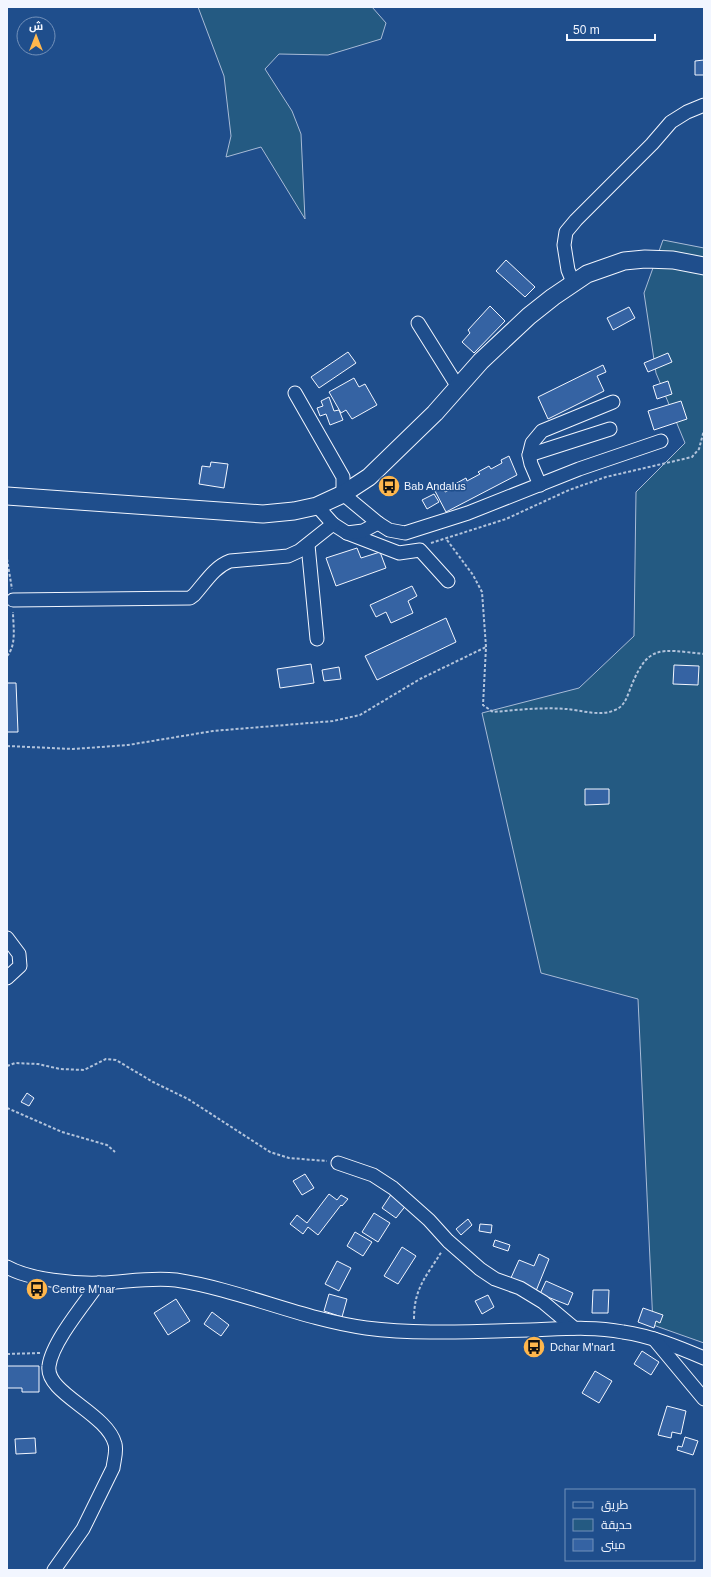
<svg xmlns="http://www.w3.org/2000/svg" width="711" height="1577" font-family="Arial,Cairo,sans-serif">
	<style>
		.green { fill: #245a82; stroke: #a8bbd7 }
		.building { fill: #3563a3; stroke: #f2f6ff }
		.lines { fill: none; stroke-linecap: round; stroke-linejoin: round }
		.minor-casing { stroke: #f2f6ff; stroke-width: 15 }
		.major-casing { stroke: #f2f6ff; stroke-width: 19 }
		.path { stroke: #b3c4dc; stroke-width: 2; stroke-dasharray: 3 2; stroke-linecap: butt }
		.minor { stroke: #1f4e8c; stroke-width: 13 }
		.major { stroke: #1f4e8c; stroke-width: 17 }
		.labels { text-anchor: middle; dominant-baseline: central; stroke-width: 3; stroke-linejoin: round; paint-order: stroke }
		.poi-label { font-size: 11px; fill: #f2f6ff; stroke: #1f4e8c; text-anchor: start }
	</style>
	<rect width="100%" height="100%" fill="#1f4e8c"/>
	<g class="green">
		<polygon points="198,7 372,7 386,23 381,39 328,55 279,54 265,69 292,111 301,134 305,219 261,147 226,157 231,136 224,76"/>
		<polygon points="663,240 704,248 704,1343 653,1325 638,999 541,973 482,713 579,688 634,636 636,492 685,443 656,373 644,293"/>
	</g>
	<g class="building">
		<polygon points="704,60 704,75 695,75 695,61"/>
		<polygon points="506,260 535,287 525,297 496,271"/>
		<polygon points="490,306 505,321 474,353 462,342 470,333 468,330"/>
		<polygon points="629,307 635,318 613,330 607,318"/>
		<polygon points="348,352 356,363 319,388 311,377"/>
		<polygon points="668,353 672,362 648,372 644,363"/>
		<polygon points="603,365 606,372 597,376 604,391 548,419 538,397"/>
		<polygon points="354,378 359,387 365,384 377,405 352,419 346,410 341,413 329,392"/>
		<polygon points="668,381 672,394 657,399 653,386"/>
		<polygon points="329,397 334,411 339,410 343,420 330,425 326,414 320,416 317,408 323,406 321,401"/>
		<polygon points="681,401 687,419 654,430 648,411"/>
		<polygon points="509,456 517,475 446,512 435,491 443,487 445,492 456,487 455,484 466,478 467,481 480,474 478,472 489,466 491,469 502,463 501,460"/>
		<polygon points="211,462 228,464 224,488 199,484 202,466 210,467"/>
		<polygon points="434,494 439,502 427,509 422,500"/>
		<polygon points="357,548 361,558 380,552 386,568 336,586 326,558"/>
		<polygon points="412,586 417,596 408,601 413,613 391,623 386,612 376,617 370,605"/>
		<polygon points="446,618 456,642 377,680 365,656"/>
		<polygon points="311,664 314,683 280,688 277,669"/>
		<polygon points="674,665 699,666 698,685 673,684"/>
		<polygon points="339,667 341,679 324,681 322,670"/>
		<polygon points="7,683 16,683 18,732 7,732"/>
		<polygon points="585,789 609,789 609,804 585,805"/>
		<polygon points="27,1093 34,1098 29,1106 21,1102"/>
		<polygon points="305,1174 314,1188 302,1195 293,1181"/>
		<polygon points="392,1193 407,1204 396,1218 382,1208"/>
		<polygon points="329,1194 337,1200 341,1195 348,1199 342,1206 341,1205 318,1235 308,1227 303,1234 290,1224 297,1215 307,1223"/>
		<polygon points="374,1213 390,1223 378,1242 362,1232"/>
		<polygon points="468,1219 472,1225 461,1235 456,1229"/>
		<polygon points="480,1224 492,1225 491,1233 479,1231"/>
		<polygon points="355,1232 372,1242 363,1256 347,1246"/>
		<polygon points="495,1240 510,1245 508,1251 493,1246"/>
		<polygon points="402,1247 416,1256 398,1284 384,1276"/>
		<polygon points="539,1254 549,1259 536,1291 510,1280 519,1260 534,1266"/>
		<polygon points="337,1261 351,1268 339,1291 325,1284"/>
		<polygon points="546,1281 573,1293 568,1305 540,1294"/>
		<polygon points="593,1290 609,1290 608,1313 592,1313"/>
		<polygon points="329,1294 347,1299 342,1317 324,1311"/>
		<polygon points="488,1295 494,1307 482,1314 475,1301"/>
		<polygon points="176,1299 190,1321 168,1335 154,1313"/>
		<polygon points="643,1308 663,1315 660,1323 656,1321 654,1328 638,1322"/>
		<polygon points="212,1312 229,1325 221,1336 204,1324"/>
		<polygon points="642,1351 659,1362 651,1375 634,1364"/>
		<polygon points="7,1366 39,1366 39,1392 22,1392 22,1388 7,1388"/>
		<polygon points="595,1371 612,1381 599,1403 582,1393"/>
		<polygon points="667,1406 686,1411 681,1434 672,1432 671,1438 658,1435"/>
		<polygon points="685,1437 698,1441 693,1455 677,1450 678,1446 682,1447"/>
		<polygon points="35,1438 36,1453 16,1454 15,1439"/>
	</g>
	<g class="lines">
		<g class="minor-casing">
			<g id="minor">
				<polyline points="573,282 568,270 564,245 566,232 576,220 652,144 671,122 687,112 704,105"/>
				<polyline points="418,323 458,387"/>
				<polyline points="295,393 343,477 343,494 378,523 389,530 405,533 468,513 579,469 661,441"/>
				<polyline points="529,455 610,429"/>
				<polyline points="540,485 531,464 529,455 532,443 542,431 613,402"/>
				<polyline points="317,506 333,524 347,533 399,553 420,550 448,581"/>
				<polyline points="347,533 363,531 378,523"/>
				<polyline points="308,545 317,639"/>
				<path d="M 13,600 L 190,598 L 194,595 C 205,583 214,567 230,561 L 288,556 L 299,551 L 333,524"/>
				<polyline points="7,938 19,954 20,966 7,978"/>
				<polyline points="338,1163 373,1175 393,1188 429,1220 448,1241 480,1269 495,1279 520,1288 543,1302 574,1328"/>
				<path d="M 7,1267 C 30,1280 75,1284 101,1283 C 126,1282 151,1277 176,1280 C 241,1290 301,1319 366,1328 C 420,1335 476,1331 530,1330 C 561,1329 592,1326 623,1332 C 651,1336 678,1347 704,1358"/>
				<polyline points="654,1339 704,1399"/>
				<path d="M 54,1570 L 83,1529 L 113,1468 C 114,1460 117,1451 115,1444 C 107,1413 45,1393 49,1366 C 52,1342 85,1303 99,1283"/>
			</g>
		</g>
		<g class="major-casing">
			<polyline id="major" points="7,496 263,514 294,511 317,506 343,494 369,477 435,413 481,361 529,316 553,297 587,274 624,261 645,259 673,260 704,266"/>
		</g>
		<g class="path">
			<path d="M 447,540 L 473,575 L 482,592 L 486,647 L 483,705 L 493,712 C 517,710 542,707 566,709 C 581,710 600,717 615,710 C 623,707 626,700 629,692 C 647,644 658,649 704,654"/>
			<polyline points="431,543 506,519 569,490 606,477 692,457 699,449 704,430"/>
			<polyline points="7,559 12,589"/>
			<path d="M 7,656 C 17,645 13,625 13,612"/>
			<polyline points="7,746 73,749 128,745 213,731 333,721 360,715 420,679 486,647"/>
			<polyline points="7,1066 15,1063 38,1064 60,1069 84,1070 106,1059 116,1060 153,1082 188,1099 270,1152 289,1158 327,1161"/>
			<polyline points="7,1108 62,1132 107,1145 115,1152"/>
			<path d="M 414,1319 C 414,1288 426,1277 442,1251"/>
			<polyline points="7,1354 40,1353"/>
		</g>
		<use href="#minor" class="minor"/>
		<use href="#major" class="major"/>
	</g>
	<defs>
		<g id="bus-disc" transform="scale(1.15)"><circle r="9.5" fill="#ffb74d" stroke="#1f4e8c"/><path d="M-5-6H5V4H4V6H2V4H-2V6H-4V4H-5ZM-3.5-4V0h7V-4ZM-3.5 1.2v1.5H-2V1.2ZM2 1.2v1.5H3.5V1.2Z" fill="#111"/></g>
	</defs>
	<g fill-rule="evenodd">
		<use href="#bus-disc" x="389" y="486"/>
		<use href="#bus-disc" x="37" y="1289"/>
		<use href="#bus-disc" x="534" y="1347"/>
	</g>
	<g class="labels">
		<g class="poi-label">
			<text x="404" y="486">Bab Andalus</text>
			<text x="52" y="1289">Centre M'nar</text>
			<text x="550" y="1347">Dchar M'nar1</text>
		</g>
	</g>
	<rect width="711" height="1577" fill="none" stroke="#f2f6ff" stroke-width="16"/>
	<rect x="565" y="1489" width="130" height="72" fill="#1f4e8c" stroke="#7391ba"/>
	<rect x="573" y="1502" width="20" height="6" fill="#1f4e8c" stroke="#7391ba"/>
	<text x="601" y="1509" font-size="12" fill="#f2f6ff">طريق</text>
	<rect x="573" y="1519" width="20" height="12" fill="#245a82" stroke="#7391ba"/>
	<text x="601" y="1529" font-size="12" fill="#f2f6ff">حديقة</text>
	<rect x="573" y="1539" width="20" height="12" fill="#3563a3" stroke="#7391ba"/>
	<text x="601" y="1549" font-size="12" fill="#f2f6ff">مبنى</text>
	<g transform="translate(36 36)"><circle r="19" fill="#1f4e8c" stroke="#7391ba"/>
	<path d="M0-3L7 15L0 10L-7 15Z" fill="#ffb74d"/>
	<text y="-6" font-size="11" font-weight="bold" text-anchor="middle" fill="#f2f6ff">ش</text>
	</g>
	<path d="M567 34v6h88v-6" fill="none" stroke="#f2f6ff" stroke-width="2"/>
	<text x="573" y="34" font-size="12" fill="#f2f6ff" stroke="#1f4e8c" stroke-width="3" paint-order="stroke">50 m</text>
</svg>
